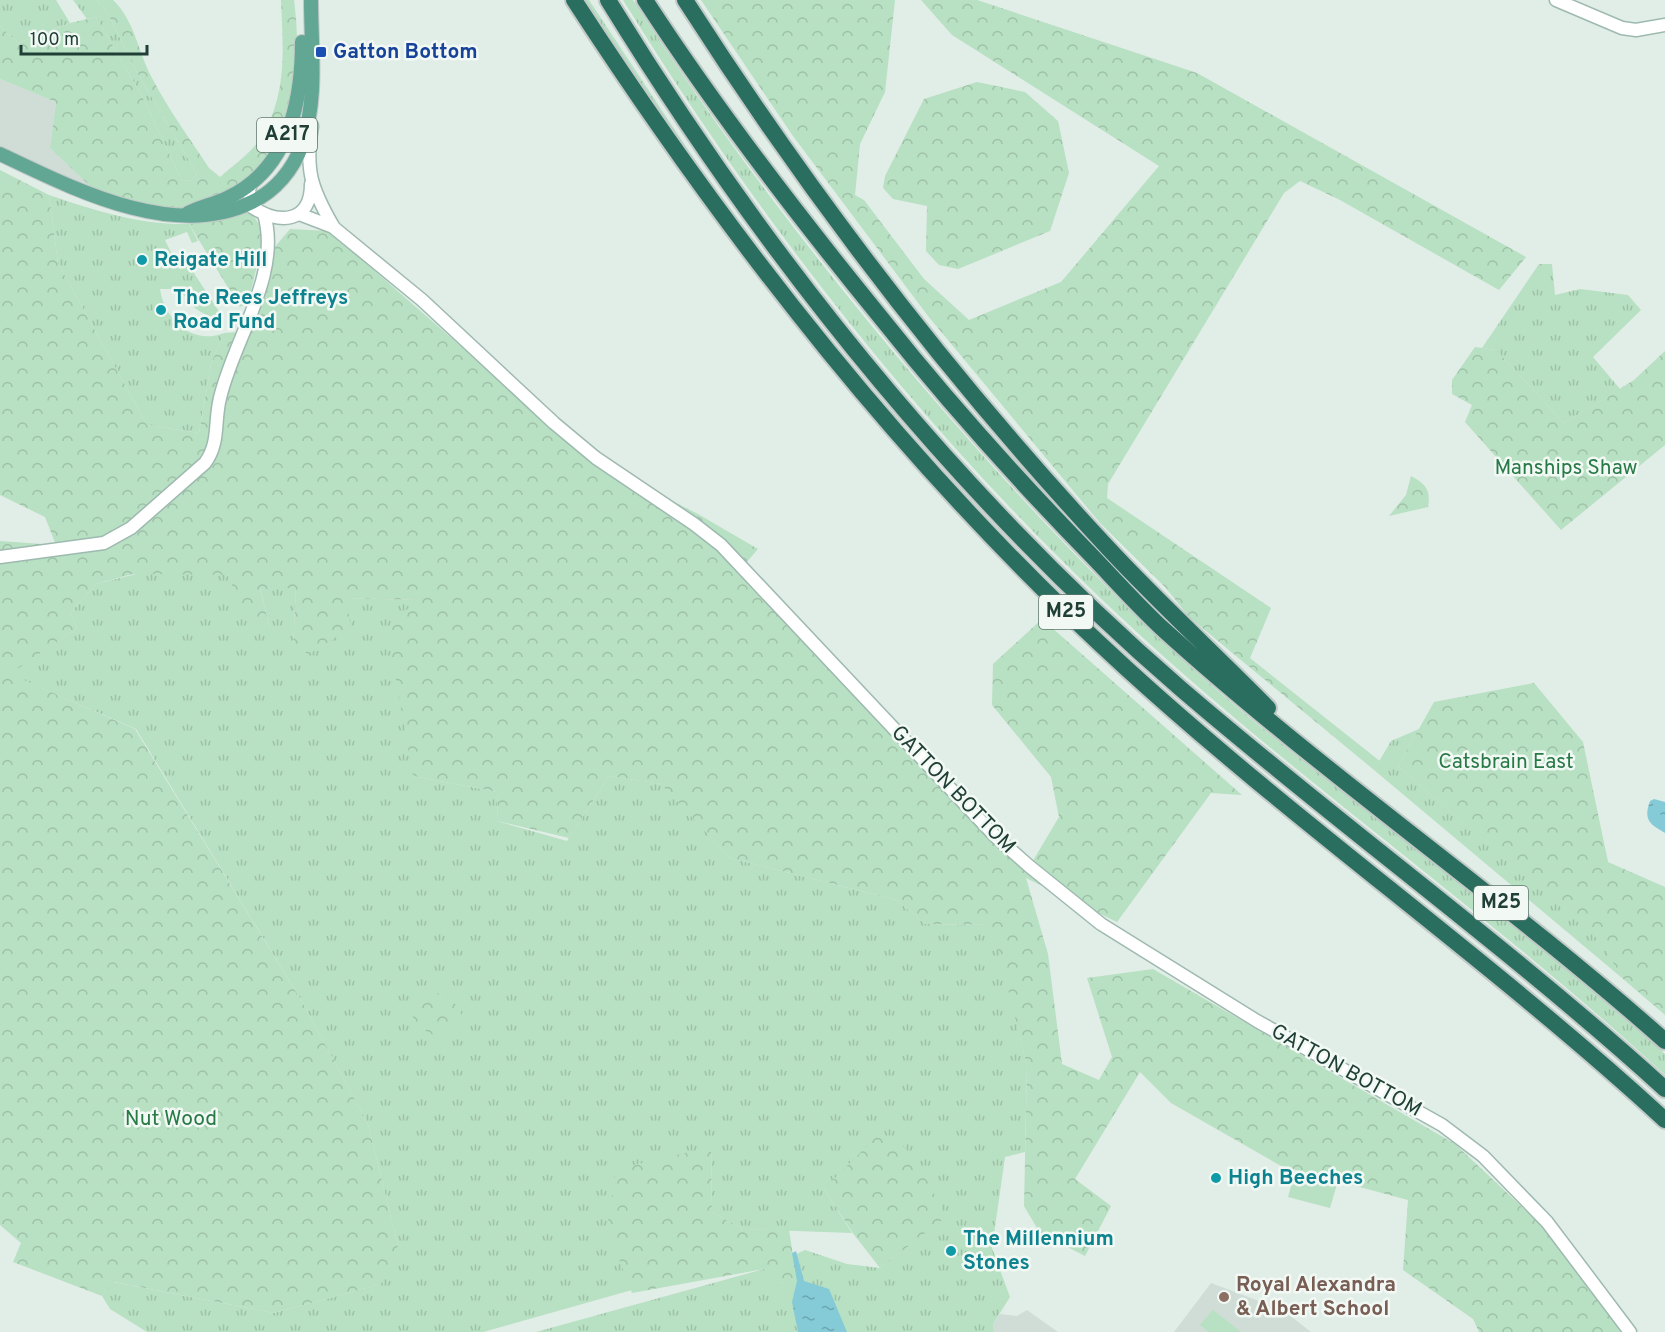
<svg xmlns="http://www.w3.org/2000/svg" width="1665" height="1332" font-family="Overpass,sans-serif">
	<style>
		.built { fill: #cfddd6 }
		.grass { fill: url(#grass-tufts) }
		.forest { fill: url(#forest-crowns) }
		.garden { fill: #b8e0c2 }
		.water { fill: url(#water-ripples) }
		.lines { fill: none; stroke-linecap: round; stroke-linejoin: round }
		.secondary-casing { stroke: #9ebab0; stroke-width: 15 }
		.primary-casing { stroke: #c1c9c7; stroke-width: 16 }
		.highway-casing { stroke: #c1c9c7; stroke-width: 20 }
		.secondary { stroke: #fff; stroke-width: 12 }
		.primary { stroke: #62a694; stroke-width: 14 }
		.highway { stroke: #296e5f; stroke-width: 16 }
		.transit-dot { fill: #1a4fb4; stroke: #f2f9f5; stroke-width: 2 }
		.culture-dot { fill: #0f9aa8; stroke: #f2f9f5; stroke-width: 2 }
		.education-dot { fill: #8d6e63; stroke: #f2f9f5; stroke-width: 2 }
		.labels { text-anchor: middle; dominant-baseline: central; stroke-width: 5; stroke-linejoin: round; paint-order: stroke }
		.shield { fill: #f2f9f5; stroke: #5f776f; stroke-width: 1.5 }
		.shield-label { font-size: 20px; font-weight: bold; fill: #203f36 }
		.transit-label { font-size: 21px; font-weight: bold; fill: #164399; stroke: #f2f9f5; text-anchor: start }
		.culture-label { font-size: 21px; font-weight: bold; fill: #0d838f; stroke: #f2f9f5; text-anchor: start }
		.park-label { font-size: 21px; fill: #277946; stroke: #f2f9f5 }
		.street-label { font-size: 21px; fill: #203f36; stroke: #f2f9f5 }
		.education-label { font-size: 21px; font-weight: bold; fill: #785e54; stroke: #f2f9f5; text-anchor: start }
	</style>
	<defs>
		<pattern id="grass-tufts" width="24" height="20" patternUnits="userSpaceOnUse" patternTransform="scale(1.5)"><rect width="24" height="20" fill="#b8e0c2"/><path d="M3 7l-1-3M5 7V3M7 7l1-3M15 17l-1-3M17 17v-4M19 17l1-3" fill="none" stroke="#9ec1a7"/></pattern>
		<pattern id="forest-crowns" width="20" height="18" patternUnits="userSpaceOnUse" patternTransform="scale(1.5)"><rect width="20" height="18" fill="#b8e0c2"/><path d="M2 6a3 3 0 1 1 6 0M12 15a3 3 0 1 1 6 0" fill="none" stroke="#9ec1a7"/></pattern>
		<pattern id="water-ripples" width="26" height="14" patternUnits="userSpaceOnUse" patternTransform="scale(1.5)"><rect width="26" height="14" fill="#84cbd7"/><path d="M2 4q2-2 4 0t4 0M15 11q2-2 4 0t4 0" fill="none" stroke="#6ca6af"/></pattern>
	</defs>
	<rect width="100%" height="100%" fill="#e1ede7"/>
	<g class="built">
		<polygon points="0,79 56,102 50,148 90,186 87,193 0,154"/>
		<polygon points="1211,1283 1283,1310 1311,1332 1174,1332"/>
		<polygon points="1027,1310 1058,1332 994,1332 993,1324 1000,1314 1017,1316"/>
	</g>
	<g class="grass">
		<polygon points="0,0 56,0 70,23 18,43 0,26"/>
		<polygon points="73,0 97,0 108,14 138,74 197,174 191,180 182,181 142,96 96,17 87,19"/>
		<polygon points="582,0 589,0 735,221"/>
		<path d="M 623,0 L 633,0 C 720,135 818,264 922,386 C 1007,485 1097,582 1194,670 C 1283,749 1378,819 1472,892 C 1537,943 1598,996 1660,1049 L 1665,1054 L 1665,1075 C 1513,934 1344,814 1188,678 C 965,484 778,251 623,0 Z"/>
		<path d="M 49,195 C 96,211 140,225 189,224 L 198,241 L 192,243 L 187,232 L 165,240 L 179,269 L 188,265 L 187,262 L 193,259 L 190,267 L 220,313 L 218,318 C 200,315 189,305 180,289 L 160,289 C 164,319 192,346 224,333 L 211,364 L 199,433 L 147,425 L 58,263 Z"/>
		<polygon points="1539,264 1552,264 1555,295 1580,289 1628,295 1641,310 1593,357 1620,389 1564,423 1496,350 1482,348"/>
		<polygon points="144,572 227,575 270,629 260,588 296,588 293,647 346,598 417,600 413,776 498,792 497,821 567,841 609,776 662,784 730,858 897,900 925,924 993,925 1027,1066 1025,1152 1005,1157 992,1248 1010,1297 993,1324 994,1332 536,1332 764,1269 805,1250 847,1264 880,1268 945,1217 824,1189 852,1233 743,1229 712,1212 711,1147 632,1290 483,1332 147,1332 110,1309 102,1296 113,1282 274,1313 377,1285 398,1246 368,1124 304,1005 136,729 9,674 77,628 70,613 96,584"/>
		<polygon points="1419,729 1398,766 1602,942 1622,978 1374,770 1391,741"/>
	</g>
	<g class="forest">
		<path d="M 97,0 L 113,0 C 135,21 138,52 152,78 C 168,109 190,139 209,168 L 220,177 C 233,165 250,154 260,139 C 288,96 283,48 281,0 L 294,0 C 301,55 299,127 256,169 C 236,189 208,201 183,215 L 87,193 L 90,186 L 50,148 L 56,102 L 0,79 L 0,26 L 18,43 L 70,23 L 96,17 L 142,96 L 182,181 L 191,180 L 197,174 L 138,74 L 108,14 Z"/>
		<polygon points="701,0 895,0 885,92 860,144 855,195 864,200 924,279 969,320 1061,282 1159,166 952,35 921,0 977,0 1197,73 1526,257 1499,290 1340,200 1300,181 1284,193 1108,484 1107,498 1271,608 1250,658 1381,762 1374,770 1189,617 1166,588 1100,523 928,316 793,136"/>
		<polygon points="977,82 1025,92 1058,121 1069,173 1050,231 958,269 939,265 926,251 927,206 893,199 883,188 885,176 924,99"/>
		<polygon points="0,170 49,195 58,263 147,425 199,433 211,364 224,333 254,331 274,248 290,229 329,231 591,460 698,514 758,549 739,571 962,809 1028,869 1059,817 1051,777 992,705 993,664 1042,619 1242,795 1211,793 1117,922 1026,878 1048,954 1062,1064 1099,1080 1112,1057 1087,978 1153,969 1455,1144 1537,1221 1623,1332 1479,1332 1473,1319 1403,1270 1408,1200 1281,1166 1171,1103 1140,1072 1075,1179 1111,1206 1085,1256 1040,1233 1024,1206 1027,1066 992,925 925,924 897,900 730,858 661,784 609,776 569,838 497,821 498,792 413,776 387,630 416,600 346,598 351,628 309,654 293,647 296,588 260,589 270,629 256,633 227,575 133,574 96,584 70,613 77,628 10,674 135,729 304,1005 368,1124 398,1246 381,1284 274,1313 114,1282 102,1296 13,1262 21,1243 0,1225 0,541 56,545 45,517 0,495"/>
		<polygon points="250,211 265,233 248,303 240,307 189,224"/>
		<polygon points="1475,347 1496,350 1564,423 1634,380 1665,351 1665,445 1561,530 1465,422 1472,405 1452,394 1452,380"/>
		<path d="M 1411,476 C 1426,484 1431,490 1428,507 L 1389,516 L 1406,495 Z"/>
		<polygon points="1534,683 1583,742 1608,862 1665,887 1665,1015 1622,978 1601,942 1398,766 1434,702"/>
		<polygon points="427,992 450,995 463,1017 439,1038 415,1025 409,1002"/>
		<polygon points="878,1135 901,1143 927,1180 946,1217 880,1268 852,1232 824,1189"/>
		<polygon points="711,1147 712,1212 743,1229 789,1230 797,1281 792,1302 764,1269 632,1293 607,1228 616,1169"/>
	</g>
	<g class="garden">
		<polygon points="1295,1172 1337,1184 1330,1208 1288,1197"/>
		<polygon points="1213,1310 1241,1332 1209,1332 1200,1325"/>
	</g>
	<g class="water">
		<path d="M 1654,799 L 1665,802 L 1665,833 C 1650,824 1643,820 1650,801 Z"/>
		<polygon points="796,1251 804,1281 829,1289 847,1332 798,1332 792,1302 797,1281 792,1253"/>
	</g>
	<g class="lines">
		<g class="secondary-casing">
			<g id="secondary">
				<polyline points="1556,0 1622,28 1636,30 1665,25"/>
				<path d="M 312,126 C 305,170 311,188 333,226"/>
				<path d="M 251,184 L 249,190 L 252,207 C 279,225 311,223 311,184"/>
				<polyline points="299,214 333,227 422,300 554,423 596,458 694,524 721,545 995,836 1029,866 1101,924 1257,1021 1442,1125 1483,1156 1547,1222 1630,1332"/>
				<path d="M 0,557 L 104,543 L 131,528 L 205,463 C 220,443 214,421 220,398 C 233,341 282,274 264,214"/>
			</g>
		</g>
		<g class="primary-casing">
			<g id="primary">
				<path d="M 0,154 C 72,188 173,241 252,202 C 275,191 293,170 302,145 C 318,99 311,48 311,0"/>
				<path d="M 188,213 C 200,207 214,204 227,198 C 288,170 302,103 302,42"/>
			</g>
		</g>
		<g class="highway-casing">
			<g id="highway">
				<path d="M 574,0 C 732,243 911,472 1126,668 C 1299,826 1492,961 1665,1120"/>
				<path d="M 608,0 C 764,254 954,492 1180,688 C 1339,825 1510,948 1665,1089"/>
				<path d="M 645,0 C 717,111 798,216 882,319 C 948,402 1018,480 1092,556 C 1116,581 1139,607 1164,630 C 1324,775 1503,897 1665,1041"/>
				<path d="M 685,0 C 811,197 948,376 1108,548 C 1159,603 1215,654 1268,708"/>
			</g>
		</g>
		<use href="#secondary" class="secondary"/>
		<use href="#primary" class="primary"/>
		<use href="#highway" class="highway"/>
	</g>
	<rect class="transit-dot" x="315" y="46" width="12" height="12" rx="3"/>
	<g class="culture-dot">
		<circle cx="142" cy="260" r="6"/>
		<circle cx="161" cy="310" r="6"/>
		<circle cx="1216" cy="1178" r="6"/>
		<circle cx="951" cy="1251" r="6"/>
	</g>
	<circle class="education-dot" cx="1224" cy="1297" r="6"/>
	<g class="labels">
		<g class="shield">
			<rect x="257" y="118" width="60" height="34" rx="4.5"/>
			<rect x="1039" y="595" width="54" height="34" rx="4.5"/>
			<rect x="1474" y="886" width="54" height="34" rx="4.5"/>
		</g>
		<g class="shield-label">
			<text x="287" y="135">A217</text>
			<text x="1066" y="612">M25</text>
			<text x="1501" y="903">M25</text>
		</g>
		<g class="transit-label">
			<text x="333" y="52">Gatton Bottom</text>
		</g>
		<g class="culture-label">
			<text x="154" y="260">Reigate Hill</text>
			<text x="173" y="298">The Rees Jeffreys<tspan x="173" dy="24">Road Fund</tspan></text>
			<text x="1228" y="1178">High Beeches</text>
			<text x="963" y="1239">The Millennium<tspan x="963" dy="24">Stones</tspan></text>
		</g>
		<g class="park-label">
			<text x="1566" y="468">Manships Shaw</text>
			<text x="1506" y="762">Catsbrain East</text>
			<text x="171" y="1119">Nut Wood</text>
		</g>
		<g class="street-label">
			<text transform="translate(953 790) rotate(46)">GATTON BOTTOM</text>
			<text transform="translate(1346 1071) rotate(29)">GATTON BOTTOM</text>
		</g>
		<g class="education-label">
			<text x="1236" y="1285">Royal Alexandra<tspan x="1236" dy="24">&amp; Albert School</tspan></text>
		</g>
	</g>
	<path d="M21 45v9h126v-9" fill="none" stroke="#203f36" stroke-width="3"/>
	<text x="30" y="45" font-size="18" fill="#203f36" stroke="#f2f9f5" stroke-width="4.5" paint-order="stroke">100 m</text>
</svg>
